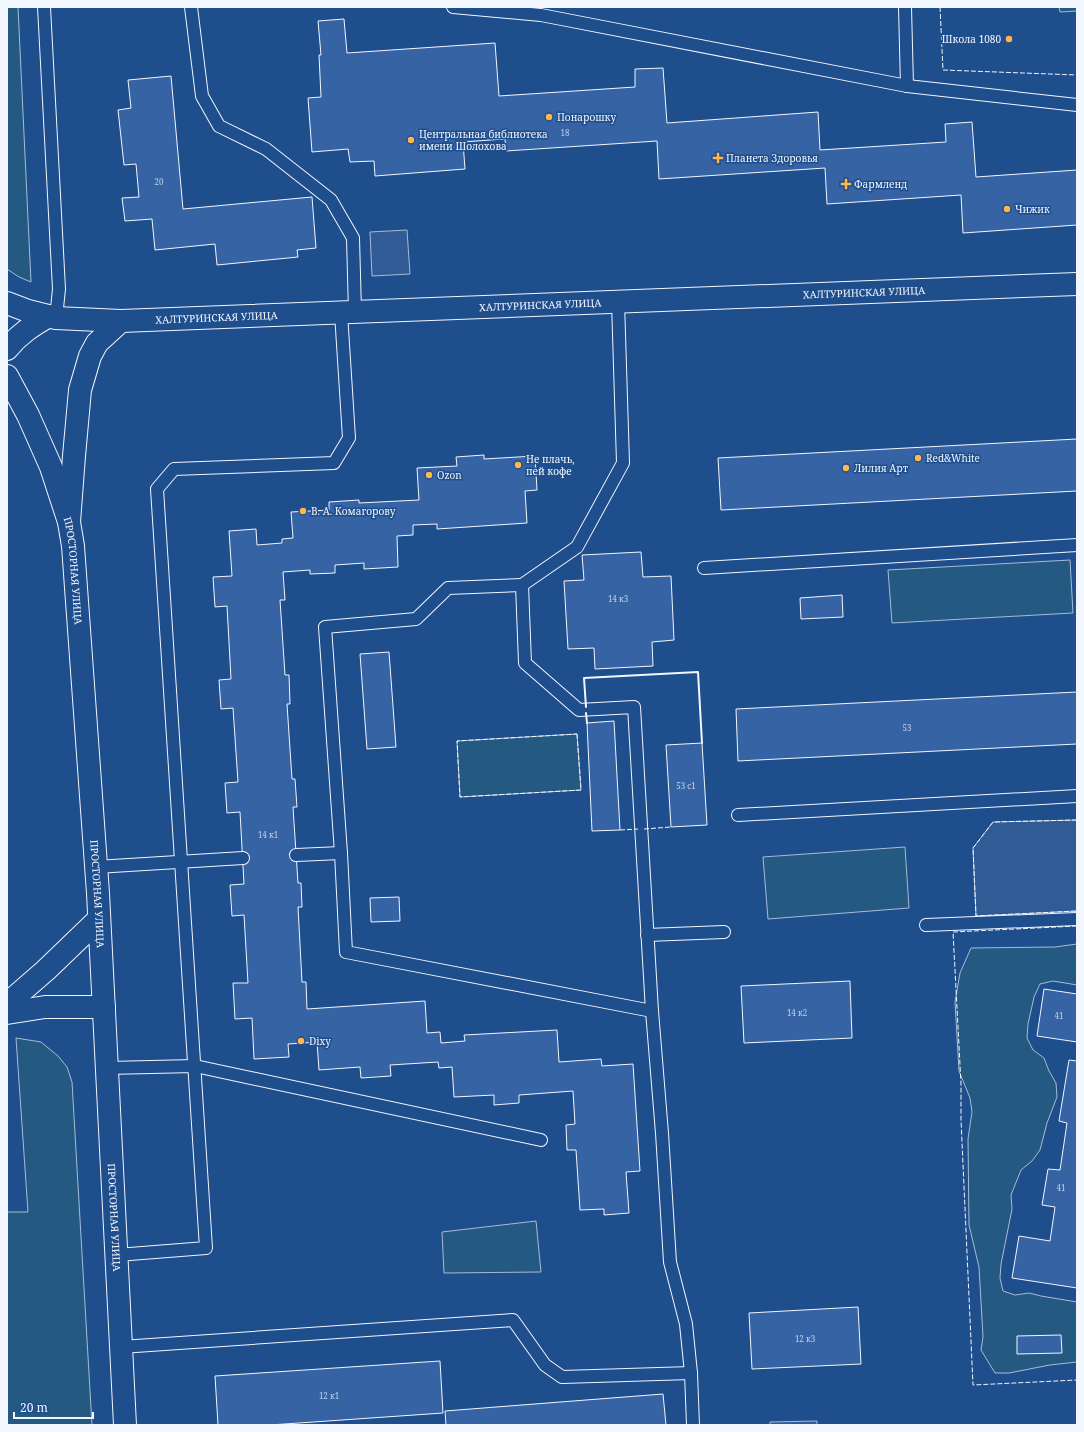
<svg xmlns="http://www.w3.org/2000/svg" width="1084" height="1432" font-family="'Noto Serif',serif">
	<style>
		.green { fill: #245a82; stroke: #a8bbd7 }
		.parking { fill: #305b95; stroke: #a8bbd7 }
		.building { fill: #3563a3; stroke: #f2f6ff }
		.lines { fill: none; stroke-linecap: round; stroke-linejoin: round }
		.service-casing { stroke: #f2f6ff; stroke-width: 14 }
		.tertiary-casing { stroke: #f2f6ff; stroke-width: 24 }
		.secondary-casing { stroke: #f2f6ff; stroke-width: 24 }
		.service { stroke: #1f4e8c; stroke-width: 12 }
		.tertiary { stroke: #1f4e8c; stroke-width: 22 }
		.secondary { stroke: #1f4e8c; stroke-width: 22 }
		.fence { stroke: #f2f6ff; stroke-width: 1; stroke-dasharray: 5 2; stroke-linecap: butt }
		.wall { stroke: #f2f6ff; stroke-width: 2 }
		.poi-dot { fill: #ffb74d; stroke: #1f4e8c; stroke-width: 1.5 }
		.labels { text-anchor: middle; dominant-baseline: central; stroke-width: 3; stroke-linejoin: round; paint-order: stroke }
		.number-label { font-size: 8px; fill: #c3d1e8 }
		.poi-label { font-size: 10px; fill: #f2f6ff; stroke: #1f4e8c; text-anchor: start }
		.street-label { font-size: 10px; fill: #f2f6ff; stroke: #1f4e8c }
	</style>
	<rect width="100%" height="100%" fill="#1f4e8c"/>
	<g class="green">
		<polygon points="7,7 18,7 31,282 19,277 7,269"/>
		<polygon points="1059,7 1077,7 1077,11 1060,12"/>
		<polygon points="1070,560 1073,613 892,623 888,570"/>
		<polygon points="577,734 581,790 460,797 457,741"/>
		<polygon points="905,847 909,908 768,919 763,857"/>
		<polygon points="1077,944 1077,985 1053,981 1040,984 1034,997 1028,1024 1027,1038 1033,1050 1044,1058 1049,1071 1056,1083 1057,1097 1047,1123 1040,1150 1032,1161 1021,1170 1011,1195 1012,1209 1001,1264 1000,1278 1003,1291 1015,1295 1029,1293 1041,1296 1077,1302 1077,1362 1050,1365 1009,1373 995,1373 981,1350 983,1337 979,1267 969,1225 968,1139 972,1112 970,1098 959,1071 955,1002 960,973 971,948 1055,947"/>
		<polygon points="16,1038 41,1042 58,1056 67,1067 72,1082 92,1425 7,1425 7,1212 28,1212"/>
		<polygon points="536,1221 541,1272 444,1273 442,1232"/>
	</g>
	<g class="parking">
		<polygon points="407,230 410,274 372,276 370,232"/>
		<polygon points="1077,820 1077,911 976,916 973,848 993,822"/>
		<polygon points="817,1421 817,1425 770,1425 770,1422"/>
	</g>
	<g class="building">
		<polygon points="344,19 347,53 495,43 499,96 635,87 635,69 663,68 667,123 818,112 820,150 946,142 945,124 972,122 976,177 1077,170 1077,225 963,233 961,195 827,204 825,168 659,179 657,141 506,151 505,139 463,142 465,169 375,176 374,161 350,162 348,149 312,152 308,98 321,97 319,55 321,55 318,21"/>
		<polygon points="171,76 183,209 312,197 316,248 297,250 298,257 217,265 215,244 155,250 152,219 125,221 122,198 139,197 136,164 124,165 118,110 131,108 128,80"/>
		<polygon points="1077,439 1077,491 721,510 718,458"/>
		<polygon points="484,455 484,459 535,456 537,490 525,491 527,523 437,529 437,524 413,525 413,535 397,536 398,567 364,569 364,563 335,565 335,573 310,574 310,570 283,572 285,600 280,600 285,675 289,675 290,704 287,704 292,779 295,779 297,807 293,807 298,883 301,883 302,907 298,907 302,982 306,982 307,1009 425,1001 427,1033 440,1032 441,1043 465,1041 464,1035 557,1030 559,1062 601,1059 602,1066 633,1064 640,1171 626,1172 629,1213 604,1215 604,1209 580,1210 576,1150 567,1150 566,1125 575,1124 573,1091 519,1095 519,1103 494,1105 494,1095 454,1097 452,1067 439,1068 438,1062 390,1065 391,1076 361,1078 360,1067 319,1070 317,1042 288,1044 289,1057 254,1059 252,1018 235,1019 233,983 248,983 244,915 232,916 230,885 244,884 240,812 227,813 225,783 238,782 233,708 221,709 219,680 231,679 227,606 215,607 213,577 232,576 229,531 256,529 257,545 282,543 282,539 293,538 291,512 329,510 329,502 359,500 359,503 419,500 417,468 457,466 456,457"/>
		<polygon points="641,552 643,577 671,576 674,640 652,642 653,666 595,669 594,648 568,649 564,581 584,580 582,555"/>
		<polygon points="842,595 843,617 801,619 800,598"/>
		<polygon points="389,652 396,747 367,749 360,654"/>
		<polygon points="1077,692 1077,744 738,761 736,709"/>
		<polygon points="614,721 620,830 592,831 587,723"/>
		<polygon points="702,743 707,825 671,827 666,745"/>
		<polygon points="399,897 400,921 371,922 370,898"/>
		<polygon points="850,981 852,1038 744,1043 741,986"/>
		<polygon points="1044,989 1077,994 1077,1042 1037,1036"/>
		<polygon points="1069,1060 1077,1061 1077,1288 1012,1278 1019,1236 1050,1241 1055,1207 1042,1205 1048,1169 1060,1170 1067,1123 1059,1121"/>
		<polygon points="858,1307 861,1364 752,1369 749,1313"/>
		<polygon points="1061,1335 1062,1353 1017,1354 1017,1336"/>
		<polygon points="440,1361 443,1413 270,1425 218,1425 215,1376"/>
		<polygon points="663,1394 666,1425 446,1425 445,1411"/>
	</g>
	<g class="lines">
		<g class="service-casing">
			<g id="service">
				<polyline points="44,7 59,289 56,318"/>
				<polyline points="191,7 202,96 219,126 266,149 331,200 353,238 355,312"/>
				<polyline points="453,7 541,15 907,86 1077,105"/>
				<polyline points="905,7 907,86"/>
				<polyline points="618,302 623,463 577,547 522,585 525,663 579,710 634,707 652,1011 662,1133 670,1262 686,1324 691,1373 693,1425"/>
				<polyline points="704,568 1077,545"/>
				<polyline points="522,585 448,588 416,619 325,627 341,853 346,952 652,1011"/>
				<polyline points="738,815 1077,796"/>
				<polyline points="296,855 341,853"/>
				<polyline points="96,867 243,858"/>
				<polyline points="926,925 1077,919"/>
				<polyline points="647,935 724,932"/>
				<polyline points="107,1068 195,1066 541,1140"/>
				<polyline points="117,1255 206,1248 157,489 174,469 334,463 349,438 341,313"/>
				<polyline points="121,1347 513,1320 545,1365 562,1377 691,1373"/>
			</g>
		</g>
		<g class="tertiary-casing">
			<g id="tertiary">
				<path id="s1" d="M 7,303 L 28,311 L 56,318 L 121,321 L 1077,284"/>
				<path d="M 7,349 C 19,334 33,325 49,316"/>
				<polyline points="69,522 74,456 80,390 90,356 97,343 121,321"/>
				<polyline points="7,1004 46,970 99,919"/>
				<polyline points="7,1013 45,1007 104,1007"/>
			</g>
		</g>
		<g class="secondary-casing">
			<g id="secondary">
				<path id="s2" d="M 7,376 L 28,415 L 51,467 L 69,522 L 73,546 L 98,893 L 125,1425"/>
			</g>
		</g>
		<use href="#service" class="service"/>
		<use href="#tertiary" class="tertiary"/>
		<use href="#secondary" class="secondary"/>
		<g class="fence">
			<polyline points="940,7 943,70 1077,75"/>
			<polygon points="577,734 581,790 460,797 457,741"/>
			<polyline points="1077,820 993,822 973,848 976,916 1077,911"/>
			<polyline points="644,829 671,827"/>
			<polyline points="620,830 638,829"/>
			<polyline points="1077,926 953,932 961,1084 961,1120 973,1385 1077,1380"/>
		</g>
		<g class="wall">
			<polyline points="586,707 584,678 698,672 702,743"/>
			<polyline points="586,713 587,723"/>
		</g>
	</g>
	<g class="poi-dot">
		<circle cx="1009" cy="39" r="4"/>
		<circle cx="549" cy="117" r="4"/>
		<circle cx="411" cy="140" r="4"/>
		<path d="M716 152h4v4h4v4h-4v4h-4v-4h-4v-4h4z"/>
		<path d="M844 178h4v4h4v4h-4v4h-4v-4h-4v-4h4z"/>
		<circle cx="1007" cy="209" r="4"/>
		<circle cx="918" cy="458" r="4"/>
		<circle cx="518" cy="465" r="4"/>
		<circle cx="846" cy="468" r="4"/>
		<circle cx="429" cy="475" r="4"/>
		<circle cx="303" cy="511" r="4"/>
		<circle cx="301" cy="1041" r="4"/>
	</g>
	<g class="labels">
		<g class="number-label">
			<text x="565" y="132">18</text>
			<text x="159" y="181">20</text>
			<text x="618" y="598">14 к3</text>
			<text x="907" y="727">53</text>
			<text x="686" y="785">53 с1</text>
			<text x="268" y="834">14 к1</text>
			<text x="797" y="1012">14 к2</text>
			<text x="1059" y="1015">41</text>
			<text x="1061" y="1187">41</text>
			<text x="805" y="1338">12 к3</text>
			<text x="329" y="1395">12 к1</text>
		</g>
		<g class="poi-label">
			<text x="1001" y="39" text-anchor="end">Школа 1080</text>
			<text x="557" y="117">Понарошку</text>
			<text x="419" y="134">Центральная библиотека<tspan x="419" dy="12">имени Шолохова</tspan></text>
			<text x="726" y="158">Планета Здоровья</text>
			<text x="854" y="184">Фармленд</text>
			<text x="1015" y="209">Чижик</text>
			<text x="926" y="458">Red&amp;White</text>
			<text x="526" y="459">Не плачь,<tspan x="526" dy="12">пей кофе</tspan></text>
			<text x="854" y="468">Лилия Арт</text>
			<text x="437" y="475">Ozon</text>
			<text x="311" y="511">В. А. Комагорову</text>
			<text x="309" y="1041">Dixy</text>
		</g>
		<g class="street-label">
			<text stroke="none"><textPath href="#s1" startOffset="860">ХАЛТУРИНСКАЯ УЛИЦА</textPath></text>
			<text stroke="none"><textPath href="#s1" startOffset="536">ХАЛТУРИНСКАЯ УЛИЦА</textPath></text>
			<text stroke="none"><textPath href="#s1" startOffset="212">ХАЛТУРИНСКАЯ УЛИЦА</textPath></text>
			<text stroke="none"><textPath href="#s2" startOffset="208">ПРОСТОРНАЯ УЛИЦА</textPath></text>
			<text stroke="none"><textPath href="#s2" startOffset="532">ПРОСТОРНАЯ УЛИЦА</textPath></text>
			<text stroke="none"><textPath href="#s2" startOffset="856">ПРОСТОРНАЯ УЛИЦА</textPath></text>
		</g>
	</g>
	<rect width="1084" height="1432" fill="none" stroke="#f2f6ff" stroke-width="16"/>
	<path d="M14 1412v6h79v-6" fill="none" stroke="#f2f6ff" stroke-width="2"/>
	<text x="20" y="1412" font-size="12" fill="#f2f6ff" stroke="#1f4e8c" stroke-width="3" paint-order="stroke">20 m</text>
</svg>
